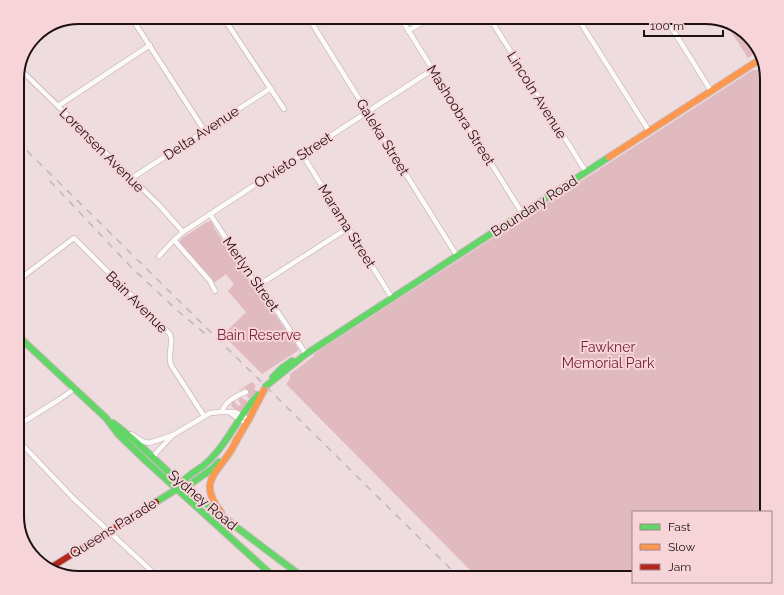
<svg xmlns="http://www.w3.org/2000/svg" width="784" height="595" font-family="Raleway,sans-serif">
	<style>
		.green { fill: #e0babf }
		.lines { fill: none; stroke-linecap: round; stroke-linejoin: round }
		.street-casing { stroke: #c8b9bb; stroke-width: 6 }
		.fast-casing { stroke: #c8b9bb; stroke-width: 8 }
		.slow-casing { stroke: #c8b9bb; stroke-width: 8 }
		.jam-casing { stroke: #c8b9bb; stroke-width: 8 }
		.street { stroke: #fdfafa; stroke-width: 4.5 }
		.fast { stroke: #63d668; stroke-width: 6 }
		.slow { stroke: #ff974d; stroke-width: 6 }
		.jam { stroke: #b3261e; stroke-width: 6 }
		.rail { stroke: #bdb7b9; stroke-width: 1.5; stroke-dasharray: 7 7; stroke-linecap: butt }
		.labels { text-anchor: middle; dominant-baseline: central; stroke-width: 4; stroke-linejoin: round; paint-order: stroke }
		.street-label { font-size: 14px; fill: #1d1113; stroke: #f7d4d8 }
		.park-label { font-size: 14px; fill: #772539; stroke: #f7d4d8 }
		.rim { fill: none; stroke: #1d1113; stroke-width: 2 }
	</style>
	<rect width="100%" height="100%" fill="#efdcde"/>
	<g class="green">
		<polygon points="726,24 741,29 755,53 748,58"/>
		<polygon points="764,65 767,78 767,512 633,512 633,578 478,578 286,384 290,379 290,374 314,356 315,353 753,70 761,70 763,68"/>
		<path d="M 210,221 L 212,222 L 214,228 L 247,276 C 249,283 252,286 258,289 L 299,350 L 262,374 L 223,335 L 246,312 L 228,291 L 234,284 L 226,274 L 214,283 L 180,244 L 180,241 L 182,238 L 207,222 Z"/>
		<polygon points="252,382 256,386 254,389 257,391 253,396 249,398 246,396 249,394 249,392 245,388 240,390 239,390"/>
		<path d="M 241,397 L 248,402 L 243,410 C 239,411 234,410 231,405 L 232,402 L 234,401 L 238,406 L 241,405 L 238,399 Z"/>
	</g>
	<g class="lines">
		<g class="street-casing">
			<g id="street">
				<polyline points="131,17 204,130"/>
				<polyline points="223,17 284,109"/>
				<polyline points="308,17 457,256"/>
				<polyline points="400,17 522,213"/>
				<polyline points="489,17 586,172"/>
				<polyline points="577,17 649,131"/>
				<polyline points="665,17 711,91"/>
				<polyline points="673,29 692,17"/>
				<polyline points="408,31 431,17"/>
				<polyline points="20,69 159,205 183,232"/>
				<polyline points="58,106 150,45"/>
				<polyline points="302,154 392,298"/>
				<polyline points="132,178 271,88"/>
				<polyline points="210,214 253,280 261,287 306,354"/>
				<polyline points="174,240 210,281 215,291"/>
				<polyline points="159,256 174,240 183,232 247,190 432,70"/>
				<path d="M 17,281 L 74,238 L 170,334 C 174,344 167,355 171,365 L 204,416"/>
				<polyline points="259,285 348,228"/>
				<path d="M 222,412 C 224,402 237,395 246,392"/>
				<polyline points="229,412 242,421"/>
				<polyline points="17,426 60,399 74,389"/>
				<polyline points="131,434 142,441 149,443 173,435 210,413 219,412 235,412 245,417"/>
				<polyline points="17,439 73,498 159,578"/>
				<polyline points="153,458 156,453 172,436"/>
			</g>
		</g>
		<g class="fast-casing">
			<g id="fast">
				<polyline points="17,335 106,418 118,434 146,461 275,578"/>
				<polyline points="273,377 282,368 292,361"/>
				<polyline points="266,386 306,354 609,157"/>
				<path d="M 113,423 C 135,439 154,459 174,477 C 216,513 260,545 304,578"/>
				<path d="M 179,486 C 185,477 194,472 203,466 C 208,462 212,458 216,453 C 232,435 241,412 258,395"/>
				<polyline points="156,502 177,489 186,487 212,469 219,462"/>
			</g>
		</g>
		<g class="slow-casing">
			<g id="slow">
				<polyline points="609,157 762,58"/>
				<polyline points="235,443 249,419 264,390"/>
				<path d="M 221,512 C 193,477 225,470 237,439"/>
			</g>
		</g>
		<g class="jam-casing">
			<polyline id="jam" points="50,568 156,502"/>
		</g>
		<use href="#street" class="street"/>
		<use href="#fast" class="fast"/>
		<use href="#slow" class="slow"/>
		<use href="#jam" class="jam"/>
		<g class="rail">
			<polyline points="17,141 460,578"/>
			<polyline points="50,181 131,267 179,312 208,336"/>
		</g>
	</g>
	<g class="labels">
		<g class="street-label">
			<text transform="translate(537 95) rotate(58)">Lincoln Avenue</text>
			<text transform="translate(461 115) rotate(58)">Mashoobra Street</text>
			<text transform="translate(201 133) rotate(-33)">Delta Avenue</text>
			<text transform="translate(383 137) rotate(58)">Galeka Street</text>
			<text transform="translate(102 150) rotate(45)">Lorensen Avenue</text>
			<text transform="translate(293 160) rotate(-33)">Orvieto Street</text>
			<text transform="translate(534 206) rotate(-33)">Boundary Road</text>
			<text transform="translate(347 226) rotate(58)">Marama Street</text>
			<text transform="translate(251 274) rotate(55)">Merlyn Street</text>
			<text transform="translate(137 302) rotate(45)">Bain Avenue</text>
			<text transform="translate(203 500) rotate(40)">Sydney Road</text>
			<text transform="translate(113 528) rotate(-32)">Queens Parade</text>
		</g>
		<g class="park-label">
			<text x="259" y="335">Bain Reserve</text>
			<text x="608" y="347">Fawkner<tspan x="608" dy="16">Memorial Park</tspan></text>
		</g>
	</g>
	<path d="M0 0H784V595H0ZM79 24H705A55 55 0 0 1 760 79V516A55 55 0 0 1 705 571H79A55 55 0 0 1 24 516V79A55 55 0 0 1 79 24Z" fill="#f7d4d8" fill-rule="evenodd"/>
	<path class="rim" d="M79 24H705A55 55 0 0 1 760 79V516A55 55 0 0 1 705 571H79A55 55 0 0 1 24 516V79A55 55 0 0 1 79 24Z"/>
	<rect x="632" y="511" width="140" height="72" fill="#f7d4d8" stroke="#a08689"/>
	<rect x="640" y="524" width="20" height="6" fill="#63d668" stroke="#a08689"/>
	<text x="668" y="531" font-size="12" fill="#1d1113">Fast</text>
	<rect x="640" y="544" width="20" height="6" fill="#ff974d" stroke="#a08689"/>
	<text x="668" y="551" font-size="12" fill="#1d1113">Slow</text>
	<rect x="640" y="564" width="20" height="6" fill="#b3261e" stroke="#a08689"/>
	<text x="668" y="571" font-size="12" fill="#1d1113">Jam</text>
	<path d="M644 30v6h79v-6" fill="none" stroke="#1d1113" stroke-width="2"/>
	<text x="650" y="30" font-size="12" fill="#1d1113" stroke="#f7d4d8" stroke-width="3" paint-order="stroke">100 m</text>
</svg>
